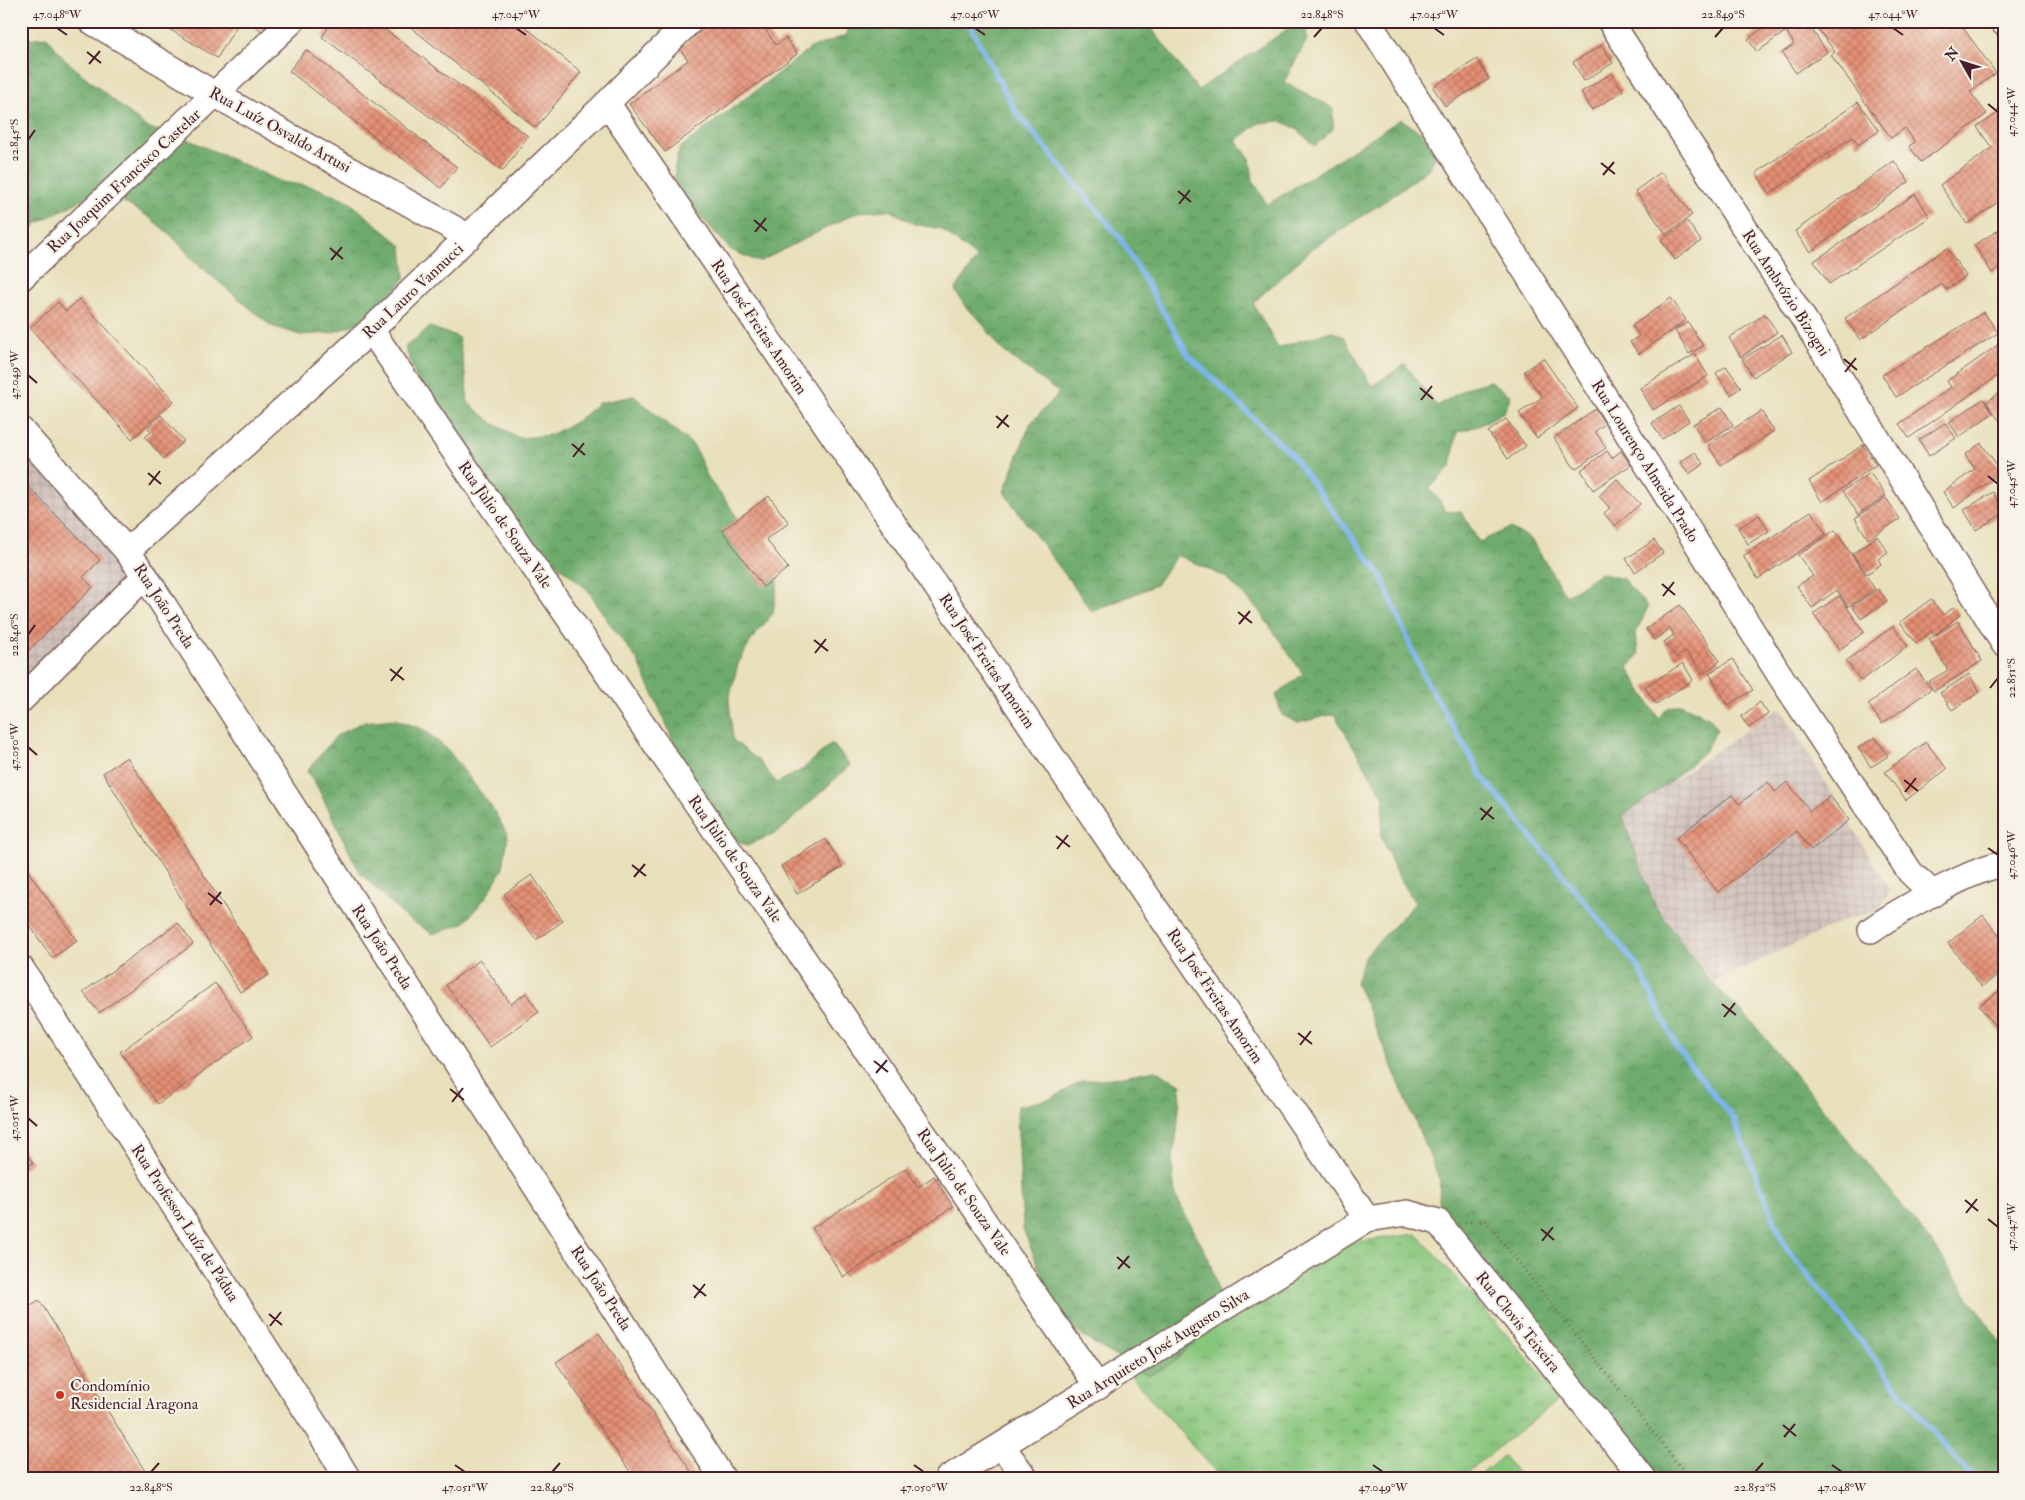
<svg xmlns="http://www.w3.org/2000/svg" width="2025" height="1500" font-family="'IM FELL Double Pica',serif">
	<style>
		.industrial { fill: url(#industrial-grid) }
		.grass { fill: url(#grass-tufts); stroke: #697254 }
		.forest { fill: url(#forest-crowns); stroke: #5c654c }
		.pitch { fill: #88c67c; stroke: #697254 }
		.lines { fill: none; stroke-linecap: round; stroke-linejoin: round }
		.stream { stroke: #7bb4ec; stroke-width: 5.5 }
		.building { fill: url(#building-cross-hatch) }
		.minor-casing { stroke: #81635d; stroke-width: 28 }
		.path { stroke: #81635d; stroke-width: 3; stroke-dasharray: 1 4; stroke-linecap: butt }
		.minor { stroke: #fff; stroke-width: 25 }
		.ticks { fill: none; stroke: #4a1f2b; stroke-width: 2 }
		.poi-dot { fill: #c8321e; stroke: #f7f3e8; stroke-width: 2 }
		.labels { text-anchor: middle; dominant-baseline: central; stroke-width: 4.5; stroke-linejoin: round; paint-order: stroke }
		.street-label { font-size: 16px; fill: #4a1f2b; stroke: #f7f3e8 }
		.poi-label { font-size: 16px; fill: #4a1f2b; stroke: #f7f3e8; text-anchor: start }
		.neatline { fill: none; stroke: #4a1f2b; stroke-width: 2 }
		.ticks-label { font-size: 12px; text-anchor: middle; fill: #4a1f2b }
	</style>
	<defs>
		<pattern id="industrial-grid" width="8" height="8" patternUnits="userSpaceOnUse" patternTransform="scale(1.25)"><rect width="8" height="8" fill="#cfc0ba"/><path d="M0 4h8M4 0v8" fill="none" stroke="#b3a5a0"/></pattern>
		<pattern id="grass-tufts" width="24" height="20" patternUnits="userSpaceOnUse" patternTransform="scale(1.25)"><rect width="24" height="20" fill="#88c67c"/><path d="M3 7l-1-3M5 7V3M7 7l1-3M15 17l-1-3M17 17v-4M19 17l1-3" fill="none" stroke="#71a066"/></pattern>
		<pattern id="forest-crowns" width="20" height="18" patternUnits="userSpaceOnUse" patternTransform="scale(1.25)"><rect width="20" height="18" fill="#6eab6c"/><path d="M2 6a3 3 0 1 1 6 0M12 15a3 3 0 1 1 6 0" fill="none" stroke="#5c8b59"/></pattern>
		<pattern id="building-cross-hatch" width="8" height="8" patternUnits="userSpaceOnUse" patternTransform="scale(1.25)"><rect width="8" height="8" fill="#e49075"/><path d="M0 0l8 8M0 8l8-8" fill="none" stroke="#bb7560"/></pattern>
	</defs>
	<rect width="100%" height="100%" fill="#f7f3e8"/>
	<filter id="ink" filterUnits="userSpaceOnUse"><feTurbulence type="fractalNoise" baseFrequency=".02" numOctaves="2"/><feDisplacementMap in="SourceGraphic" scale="10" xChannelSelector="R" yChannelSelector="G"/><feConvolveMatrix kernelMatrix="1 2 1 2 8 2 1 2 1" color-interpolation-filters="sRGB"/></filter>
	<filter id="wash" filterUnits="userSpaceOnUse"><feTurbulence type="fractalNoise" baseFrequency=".0096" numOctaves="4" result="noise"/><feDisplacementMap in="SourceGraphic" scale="20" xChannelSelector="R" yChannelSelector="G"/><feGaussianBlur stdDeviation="1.12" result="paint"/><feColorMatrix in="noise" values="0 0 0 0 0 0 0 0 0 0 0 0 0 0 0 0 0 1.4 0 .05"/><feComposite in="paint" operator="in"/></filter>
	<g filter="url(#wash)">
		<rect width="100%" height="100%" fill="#e8e0bb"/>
		<g class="industrial">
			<polygon points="21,432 145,576 21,700"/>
			<polygon points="1780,707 1890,890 1879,911 1851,917 1713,983 1655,906 1622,816"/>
		</g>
		<polygon class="grass" points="1417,1234 1562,1397 1459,1479 1222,1479 1130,1375 1354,1242"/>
		<g class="forest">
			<path d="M 849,21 L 1146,21 L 1198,90 L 1299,21 L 1305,21 L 1307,40 L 1284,82 L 1333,108 L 1333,129 L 1315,146 L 1295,128 L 1281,121 L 1259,123 L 1236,141 L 1250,158 L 1253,180 L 1267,205 L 1401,119 L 1423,134 L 1439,152 L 1428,169 L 1391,197 L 1312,249 L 1253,303 L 1278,348 L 1331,331 L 1344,337 L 1372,386 L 1405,364 L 1437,406 L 1468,387 L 1490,381 L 1511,396 L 1504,412 L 1478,426 L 1457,432 L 1451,466 L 1429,489 L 1438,498 L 1446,512 L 1461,511 L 1479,542 L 1510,528 L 1531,539 L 1566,596 L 1600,573 L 1623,579 L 1648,607 L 1635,635 L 1639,654 L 1628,668 L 1658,718 L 1668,708 L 1681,704 L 1710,718 L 1717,729 L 1704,752 L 1665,786 L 1622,816 L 1655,906 L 1709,980 L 1752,1022 L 1930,1240 L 2004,1348 L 2004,1479 L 1644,1479 L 1438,1222 L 1440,1180 L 1356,982 L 1365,956 L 1415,903 L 1396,872 L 1381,836 L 1384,798 L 1334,714 L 1298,723 L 1282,715 L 1276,695 L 1303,674 L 1257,608 L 1225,577 L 1177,555 L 1156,585 L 1092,612 C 1064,571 1032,533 1004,492 L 1030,424 L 1059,393 L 1002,350 L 978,318 L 966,308 L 955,290 L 977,258 L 941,229 L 914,224 L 890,210 L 858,212 L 759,262 L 731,250 L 675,189 L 675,166 L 680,148 L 811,48 L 847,35 Z"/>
			<polygon points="47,37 64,59 146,127 187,139 282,182 314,187 347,200 402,246 405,278 384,304 362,322 331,333 300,335 271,326 194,261 172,236 146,215 121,201 89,196 36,224 21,242 21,39"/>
			<polygon points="430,327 458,337 465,372 468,403 494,424 519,438 551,435 577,421 599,403 634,396 694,446 709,480 727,502 746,532 764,555 778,581 773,613 752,639 738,664 729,700 733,740 759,761 777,783 803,769 832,743 850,765 781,830 747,846 721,832 692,807 669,730 638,661 607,620 588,590 486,505 425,403 405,347"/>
			<polygon points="394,719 423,729 448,750 493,809 508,836 503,868 486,897 464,923 433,934 404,916 360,873 317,786 307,771 336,736 363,722"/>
			<polygon points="1155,1070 1181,1084 1177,1132 1172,1164 1175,1195 1209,1259 1220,1298 1207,1331 1174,1362 1148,1376 1085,1338 1059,1317 1023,1229 1017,1114 1018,1106 1051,1099 1081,1081 1113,1078"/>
		</g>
		<polygon class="pitch" points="1504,1456 1522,1479 1475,1479"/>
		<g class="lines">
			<polyline class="stream" points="968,21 1015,111 1121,239 1189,356 1291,454 1381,576 1424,677 1483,778 1639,968 1677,1048 1734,1120 1784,1245 1936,1436 1974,1479"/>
		</g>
		<g id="blocks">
			<g class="building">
				<polygon points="156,21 238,21 239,22 217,58"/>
				<polygon points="248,21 270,21 263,32"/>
				<polygon points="333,21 377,21 376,23 528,136 503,171 322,37"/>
				<polygon points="403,21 518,21 581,72 536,128"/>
				<polygon points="715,21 759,21 776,45 786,38 797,54 665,152 629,104 688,60 679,48"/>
				<polygon points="1773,21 1806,21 1827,52 1796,73 1782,53 1794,44 1786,31 1757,52 1748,39"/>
				<polygon points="1812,21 1958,21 1996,73 1970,92 1987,114 1921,162 1909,146 1915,142 1905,128 1891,138 1831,55 1835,52"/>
				<polygon points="1602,45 1613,63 1584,81 1573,62"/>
				<polygon points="306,50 457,167 441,188 289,71"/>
				<polygon points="1477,59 1489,79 1445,106 1433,87"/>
				<polygon points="1612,73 1623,91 1592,110 1581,92"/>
				<polygon points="1858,102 1879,131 1858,145 1853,137 1770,194 1756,173"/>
				<polygon points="2004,109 2004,198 1967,224 1940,185 1992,148 1977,127"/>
				<polygon points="1894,161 1909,182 1810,252 1795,231"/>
				<polygon points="1661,172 1692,215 1666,234 1635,191"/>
				<polygon points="1915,194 1930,217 1829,284 1814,261"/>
				<polygon points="1687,221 1701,241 1675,260 1661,240"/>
				<polygon points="2004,227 2004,265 1992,273 1974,245"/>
				<polygon points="1947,248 1966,276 1946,290 1942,284 1860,340 1845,318"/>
				<polygon points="1671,298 1686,320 1639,354 1630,342 1639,336 1632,326"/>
				<polygon points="79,299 174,401 132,439 30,328 58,302 66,311"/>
				<polygon points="1984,312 1998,333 1896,397 1882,375"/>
				<polygon points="1765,314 1777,332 1741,357 1729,338"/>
				<polygon points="1688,322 1703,346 1689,354 1675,330"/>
				<polygon points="1782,335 1792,352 1753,377 1742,359"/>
				<polygon points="2002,342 2004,345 2004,371 1909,438 1899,424 1951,387 1947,381"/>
				<polygon points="1695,354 1708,376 1653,410 1640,388"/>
				<polygon points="1543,358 1578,408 1537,438 1519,413 1542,397 1524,371"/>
				<polygon points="1726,366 1741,387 1731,395 1716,373"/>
				<polygon points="2004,390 2004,416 1999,420 1986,402"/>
				<polygon points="1983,399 1993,413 1959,437 1949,422"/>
				<polygon points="1679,406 1689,421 1662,439 1652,423"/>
				<polygon points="1722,407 1733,425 1705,443 1693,424"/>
				<polygon points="1595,409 1605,424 1595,431 1606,448 1575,469 1554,438"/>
				<polygon points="1761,411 1774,431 1721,465 1708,445"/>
				<polygon points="161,415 184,441 164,459 145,437 151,432 148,427"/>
				<polygon points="1506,419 1526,446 1508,459 1488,432"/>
				<polygon points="1945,423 1956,438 1929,456 1919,440"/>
				<polygon points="1981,443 2002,472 1954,508 1943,492 1975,469 1965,455"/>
				<polygon points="1863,445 1876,465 1822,502 1809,481"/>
				<polygon points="1607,451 1612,458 1621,451 1631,465 1593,490 1581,470"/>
				<polygon points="1695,452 1704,464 1689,474 1680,462"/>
				<polygon points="1870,473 1886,496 1858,514 1843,491"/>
				<polygon points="21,479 100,560 83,577 93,587 21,658"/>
				<polygon points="1617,479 1640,504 1615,526 1604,513 1610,508 1599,496"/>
				<polygon points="1993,492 2004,513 1976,530 1964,510"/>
				<polygon points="769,496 789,523 766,539 788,568 763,587 722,530"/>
				<polygon points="1886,498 1900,519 1868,539 1855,518"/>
				<polygon points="1811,511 1826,534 1758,579 1743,556"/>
				<polygon points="1759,515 1769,531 1748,544 1738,528"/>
				<polygon points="1835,530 1875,589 1848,607 1837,590 1812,608 1797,586 1813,576 1798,555"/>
				<polygon points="1877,536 1888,552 1878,559 1881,564 1867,574 1852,554"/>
				<polygon points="1654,540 1663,553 1635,572 1626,559"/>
				<polygon points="1878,589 1887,601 1861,619 1852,606"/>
				<polygon points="1839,596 1864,632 1839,650 1813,614"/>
				<polygon points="1931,599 1943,615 1954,607 1960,615 1934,635 1931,631 1916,643 1900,622"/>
				<polygon points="1680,605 1720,661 1703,674 1686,651 1676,658 1664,642 1674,635 1670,628 1654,640 1646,629"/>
				<polygon points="1958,621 1982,661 1934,691 1928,682 1948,670 1929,639"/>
				<polygon points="1893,626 1908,646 1861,681 1846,661"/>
				<polygon points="1733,659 1753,690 1728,705 1709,673"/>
				<polygon points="1683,663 1693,680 1656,704 1645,687"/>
				<polygon points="1916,669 1931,689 1882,724 1868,704"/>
				<polygon points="1969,674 1980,692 1952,710 1940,693"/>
				<polygon points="1760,702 1768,714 1749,728 1741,717"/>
				<polygon points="1875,737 1888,756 1871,767 1858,748"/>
				<polygon points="1926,742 1947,769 1906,800 1885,772"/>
				<polygon points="127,757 269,975 240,992 103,773"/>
				<polygon points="1768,782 1775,792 1787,782 1810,811 1830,796 1849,820 1811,850 1797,831 1718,892 1676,838 1732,795 1739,804"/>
				<polygon points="826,839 842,867 797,894 781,866"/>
				<polygon points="21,861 77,941 52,958 21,913"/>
				<polygon points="532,875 563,921 536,940 504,894"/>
				<polygon points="1983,915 2004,942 2004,970 1982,987 1948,943"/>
				<polygon points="178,923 193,944 99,1013 83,992"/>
				<polygon points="480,960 511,1004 526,993 539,1012 490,1047 446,985"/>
				<polygon points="215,983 253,1036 158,1104 120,1052"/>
				<polygon points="2004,987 2004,1037 1979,1006"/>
				<polygon points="21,1145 33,1163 21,1170"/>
				<polygon points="906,1168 918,1187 934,1176 953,1207 843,1277 812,1228"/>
				<polygon points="39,1300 150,1479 21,1479 21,1311"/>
				<polygon points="599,1333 696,1479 635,1479 556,1362"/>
			</g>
		</g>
	</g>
	<g filter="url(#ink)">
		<use href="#blocks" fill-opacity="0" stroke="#81635d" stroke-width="1"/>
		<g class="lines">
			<g class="minor-casing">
				<g id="minor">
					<polyline points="91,21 216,95 469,237"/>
					<polyline points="1368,21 1781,677 1910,872 1933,894"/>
					<polyline points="1610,21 1805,321 2004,644"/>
					<polyline points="2003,21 2004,23"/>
					<polyline points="607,103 1367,1219"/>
					<polyline points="21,278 292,21"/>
					<polyline points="371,330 1098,1387"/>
					<polyline points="21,430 127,551 145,576 723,1479"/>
					<polyline points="127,551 371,330 607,103 690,21"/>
					<polyline points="21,700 145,576"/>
					<path d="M 1871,930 C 1892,915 1981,863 2004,865"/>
					<polyline points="21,968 321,1434 348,1479"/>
					<polyline points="1002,1446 1026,1479"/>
					<polyline points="947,1479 1367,1219 1407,1213 1438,1222 1644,1479"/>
				</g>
			</g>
			<polyline class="path" points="1465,1222 1486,1221 1690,1479"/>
			<use href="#minor" class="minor"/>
		</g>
	</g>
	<path class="ticks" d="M 57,28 L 67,35M 516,28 L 526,35M 975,28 L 985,35M 1434,28 L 1444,35M 1893,28 L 1903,35M 1314,37 L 1322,28M 1715,37 L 1723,28M 87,52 L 101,63M 89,64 L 100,51M 1988,104 L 1998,112M 28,140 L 35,130M 1601,163 L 1615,174M 1603,175 L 1614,162M 1178,191 L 1191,202M 1179,204 L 1190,190M 754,220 L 767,231M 755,232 L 766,218M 330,248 L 343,259M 331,260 L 342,247M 1844,359 L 1857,370M 1845,372 L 1856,358M 28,375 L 37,383M 1420,388 L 1433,399M 1421,400 L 1432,386M 996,416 L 1009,427M 997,428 L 1008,415M 572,444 L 585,455M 573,457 L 584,443M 148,473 L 161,484M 1988,476 L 1998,484M 149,485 L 160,471M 1662,584 L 1675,595M 1663,596 L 1674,582M 1238,612 L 1252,623M 1239,624 L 1250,611M 28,635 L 35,625M 814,640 L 828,651M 815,653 L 826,639M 390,669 L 404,680M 391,681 L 402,667M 1990,688 L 1998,678M 28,747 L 37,755M 1904,780 L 1918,791M 1905,792 L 1916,778M 1480,808 L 1494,819M 1481,820 L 1492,807M 1056,836 L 1070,847M 1988,848 L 1998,855M 1057,849 L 1068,835M 632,865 L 646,876M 634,877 L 645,864M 208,893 L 222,904M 210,905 L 221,892M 1722,1004 L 1736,1015M 1724,1017 L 1735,1003M 1298,1033 L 1312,1044M 1300,1045 L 1311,1031M 874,1061 L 888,1072M 876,1073 L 887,1060M 450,1089 L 464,1100M 452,1102 L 463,1088M 28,1118 L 37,1126M 1965,1200 L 1978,1211M 1966,1213 L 1977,1199M 1988,1219 L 1998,1227M 1541,1229 L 1554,1240M 1542,1241 L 1553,1227M 1117,1257 L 1130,1268M 1118,1269 L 1129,1256M 693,1285 L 706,1296M 694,1298 L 705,1284M 269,1314 L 282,1325M 270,1326 L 281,1312M 1783,1425 L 1796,1436M 1784,1437 L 1795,1424M 455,1465 L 465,1472M 914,1465 L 924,1472M 1373,1465 L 1383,1472M 1832,1465 L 1842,1472M 151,1472 L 159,1463M 552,1472 L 560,1463M 1755,1472 L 1763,1463"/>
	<circle class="poi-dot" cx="60" cy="1395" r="5"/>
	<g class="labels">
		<g class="street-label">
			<text transform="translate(280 130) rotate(29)">Rua Luíz Osvaldo Artusi</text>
			<text transform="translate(124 181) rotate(-43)">Rua Joaquim Francisco Castelar</text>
			<text transform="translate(413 291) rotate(-43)">Rua Lauro Vannucci</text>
			<text transform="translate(1786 293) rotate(57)">Rua Ambrózio Bizogni</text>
			<text transform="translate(759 327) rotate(56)">Rua José Freitas Amorim</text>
			<text transform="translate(1645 461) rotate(58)">Rua Lourenço Almeida Prado</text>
			<text transform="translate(505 525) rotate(55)">Rua Jùlio de Souza Vale</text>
			<text transform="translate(164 606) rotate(57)">Rua João Preda</text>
			<text transform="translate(987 661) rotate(56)">Rua José Freitas Amorim</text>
			<text transform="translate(735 859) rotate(55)">Rua Jùlio de Souza Vale</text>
			<text transform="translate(382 947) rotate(57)">Rua João Preda</text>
			<text transform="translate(1215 996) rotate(56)">Rua José Freitas Amorim</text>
			<text transform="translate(964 1192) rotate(55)">Rua Jùlio de Souza Vale</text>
			<text transform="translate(185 1223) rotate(57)">Rua Professor Luíz de Pádua</text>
			<text transform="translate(601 1288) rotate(57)">Rua João Preda</text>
			<text transform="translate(1518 1322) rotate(51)">Rua Clovis Teixeira</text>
			<text transform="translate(1158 1349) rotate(-32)">Rua Arquiteto José Augusto Silva</text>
		</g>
		<g class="poi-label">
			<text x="70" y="1386">Condomínio<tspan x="70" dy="18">Residencial Aragona</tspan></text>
		</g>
	</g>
	<rect width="2025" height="1500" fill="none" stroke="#f7f3e8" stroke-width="55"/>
	<g transform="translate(1962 62) rotate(309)" stroke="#f7f3e8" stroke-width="4" paint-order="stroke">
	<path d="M0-4L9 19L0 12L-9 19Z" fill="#4a1f2b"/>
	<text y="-8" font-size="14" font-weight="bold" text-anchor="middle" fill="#4a1f2b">N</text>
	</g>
	<rect x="28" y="28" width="1970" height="1444" class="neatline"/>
	<g class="ticks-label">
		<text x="57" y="18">47.048°W</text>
		<text x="516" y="18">47.047°W</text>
		<text x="975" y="18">47.046°W</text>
		<text x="1322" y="18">22.848°S</text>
		<text x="1434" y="18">47.045°W</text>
		<text x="1723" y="18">22.849°S</text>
		<text x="1893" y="18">47.044°W</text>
		<text transform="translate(2011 112) rotate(-90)" y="4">47.044°W</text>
		<text transform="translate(14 140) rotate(-90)" y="4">22.845°S</text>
		<text transform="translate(14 375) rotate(-90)" y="4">47.049°W</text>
		<text transform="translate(2011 484) rotate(-90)" y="4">47.045°W</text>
		<text transform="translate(14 635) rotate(-90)" y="4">22.846°S</text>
		<text transform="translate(2011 678) rotate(-90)" y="4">22.851°S</text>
		<text transform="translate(14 747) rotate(-90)" y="4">47.050°W</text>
		<text transform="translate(2011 855) rotate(-90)" y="4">47.046°W</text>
		<text transform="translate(14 1118) rotate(-90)" y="4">47.051°W</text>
		<text transform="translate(2011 1227) rotate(-90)" y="4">47.047°W</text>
		<text x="151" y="1491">22.848°S</text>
		<text x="465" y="1491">47.051°W</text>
		<text x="552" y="1491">22.849°S</text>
		<text x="924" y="1491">47.050°W</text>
		<text x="1383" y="1491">47.049°W</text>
		<text x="1755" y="1491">22.852°S</text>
		<text x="1842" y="1491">47.048°W</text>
	</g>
</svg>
